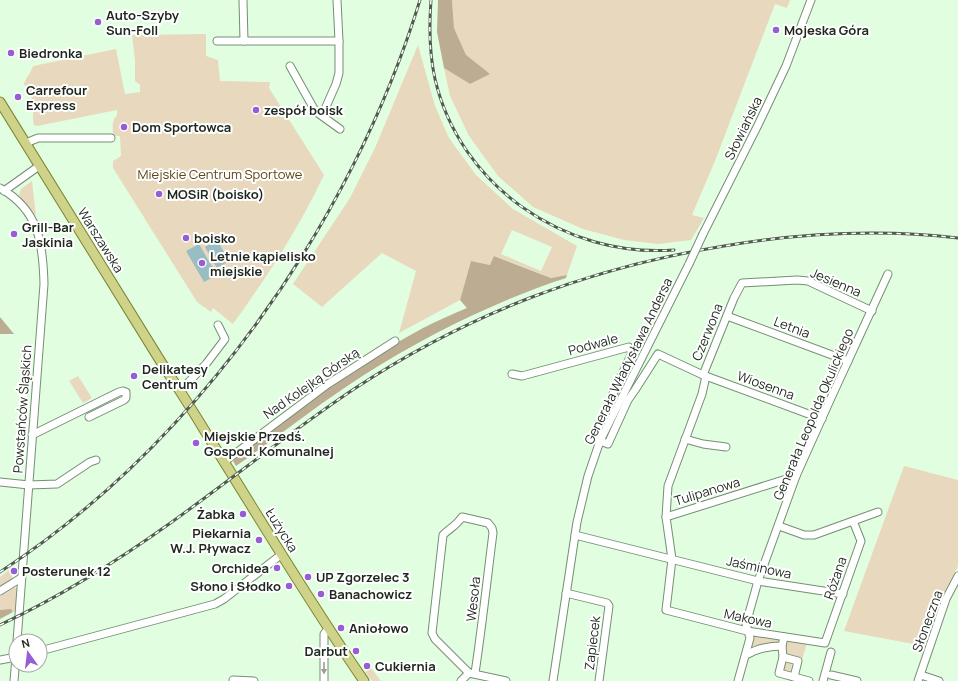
<svg xmlns="http://www.w3.org/2000/svg" width="958" height="681" font-family="Manrope,sans-serif">
	<style>
		.green { fill: #e8d8bd; fill-rule: evenodd }
		.forest { fill: #bcac92 }
		.water { fill: #98bdc3 }
		.lines { fill: none; stroke-linecap: round; stroke-linejoin: round }
		.minor-casing { stroke: #758e74; stroke-width: 9 }
		.major-casing { stroke: #7c8330; stroke-width: 11 }
		.minor { stroke: #fff; stroke-width: 7 }
		.major { stroke: #cfd389; stroke-width: 9 }
		.rail-casing { stroke: #4e5c4e; stroke-width: 3 }
		.rail { stroke: #fff; stroke-width: 1.5; stroke-dasharray: 4.5; stroke-linecap: butt }
		.minor-bridge-casing { stroke: #758e74; stroke-width: 9; stroke-linecap: butt }
		.minor-bridge { stroke: #fff; stroke-width: 7 }
		.oneway { fill: #999e99 }
		.poi-dot { fill: #975dd5; stroke: #fff; stroke-width: 1.5 }
		.labels { text-anchor: middle; dominant-baseline: central; stroke-width: 4; stroke-linejoin: round; paint-order: stroke }
		.poi-label { font-size: 13px; font-weight: bold; fill: #1d271d; stroke: #fff; text-anchor: start }
		.street-label { font-size: 13px; fill: #1d271d; stroke: #fff }
		.park-label { font-size: 13px; fill: #5e4516; stroke: #fff }
	</style>
	<rect width="100%" height="100%" fill="#e2fee1"/>
	<g class="green">
		<polygon points="452,0 790,0 787,8 775,4 715,161 692,215 704,218 691,240 658,244 624,240 583,229 533,207 498,176 469,136 450,96 444,68 470,84 466,55 454,28"/>
		<path d="M 206,34 L 206,56 L 218,60 L 220,81 L 270,82 L 269,88 L 324,175 C 299,228 267,277 233,324 L 213,308 L 211,312 L 197,302 L 113,168 L 113,161 L 121,156 L 120,136 L 113,136 C 113,129 111,121 117,115 L 117,110 L 37,126 L 34,125 C 32,118 34,112 33,105 C 33,97 28,91 24,84 C 26,77 31,73 33,66 L 116,49 L 125,94 L 140,92 L 140,85 L 135,81 L 135,60 L 132,35 Z"/>
		<path d="M 418,45 L 435,106 L 449,138 L 476,175 L 513,209 L 577,246 L 567,275 L 551,278 L 495,256 L 490,265 L 471,261 L 460,300 L 399,333 L 416,271 L 382,253 L 322,307 L 293,284 L 350,198 L 375,148 ZM 512,230 L 552,247 L 541,271 L 501,254 Z"/>
		<polygon points="32,181 36,216 19,195 21,189"/>
		<polygon points="78,376 92,398 83,403 69,381"/>
		<polygon points="904,466 958,480 958,566 941,599 924,646 844,631"/>
		<polygon points="9,570 13,579 0,589 0,577"/>
		<polygon points="14,588 17,588 16,611 13,612 12,610 0,610 0,596"/>
		<polygon points="757,636 777,638 779,640 778,642 760,646 749,650 752,639"/>
		<polygon points="789,641 807,643 802,660 787,657 786,649 786,644"/>
		<polygon points="784,660 792,663 790,673 783,673"/>
		<polygon points="371,668 381,681 372,681 365,672"/>
	</g>
	<g class="forest">
		<polygon points="438,0 452,0 454,28 466,55 490,74 470,84 444,68 437,32"/>
		<path d="M 494,256 L 551,278 L 567,275 L 566,278 C 498,300 425,336 364,375 C 320,403 279,436 236,466 L 233,461 C 293,412 355,365 423,328 C 437,321 452,314 467,308 L 460,300 L 471,261 L 490,265 Z"/>
		<polygon points="0,317 14,334 0,334"/>
		<polygon points="11,609 13,612 0,619 0,610"/>
	</g>
	<g class="water">
		<polygon points="217,240 229,261 217,268 205,247"/>
		<polygon points="199,244 217,275 204,282 186,251"/>
		<polygon points="236,268 239,273 237,278 232,279 227,276 228,271"/>
	</g>
	<g class="lines">
		<g class="minor-casing">
			<g id="minor">
				<polyline points="243,0 244,41"/>
				<polyline points="337,0 339,41"/>
				<path d="M 217,41 L 339,41 L 339,73 L 336,84 L 325,109 C 322,111 317,113 314,109 L 290,66"/>
				<polyline points="315,111 340,129"/>
				<polyline points="26,143 38,138 111,138"/>
				<path d="M 0,188 C 39,210 43,243 44,284 L 17,641"/>
				<polyline points="4,191 39,166"/>
				<polyline points="703,234 758,125 786,66 811,0"/>
				<polyline points="727,316 848,361"/>
				<polyline points="512,374 522,376 629,347 632,353 599,424 598,433 600,441 608,444 628,400 635,390 658,354 703,375 734,298 742,283 797,280 808,281 872,311"/>
				<polyline points="703,375 822,419"/>
				<polyline points="180,391 206,364 225,339 218,325"/>
				<polyline points="32,435 119,392 123,391 126,392 126,398 124,400 89,417"/>
				<polyline points="685,439 703,444 726,447"/>
				<polyline points="224,462 328,384 395,341"/>
				<polyline points="796,476 666,517 672,559 666,610 747,631 825,643 861,541 853,521"/>
				<polyline points="0,482 29,485 57,484 90,462 96,460"/>
				<polyline points="666,517 668,486 702,394 706,376"/>
				<polyline points="779,526 804,535 814,535 878,512"/>
				<polyline points="575,535 758,581 843,594"/>
				<polyline points="0,591 21,578"/>
				<polyline points="566,593 607,603 609,606 599,681"/>
				<polyline points="784,637 782,646 783,657 779,673 809,681"/>
				<polyline points="40,651 215,604 224,599 282,554"/>
				<path d="M 746,655 C 758,648 768,646 782,646"/>
				<polyline points="783,657 798,661 794,677"/>
				<polyline points="0,660 16,657"/>
				<path d="M 475,673 C 482,627 487,580 493,533 L 492,528 L 488,523 L 462,517 C 456,526 450,528 443,535 L 432,633 L 435,639 L 469,673 L 506,681"/>
				<polyline points="831,675 857,681"/>
				<polyline points="921,675 939,681"/>
				<polyline points="233,680 254,681"/>
				<polyline points="14,681 16,657"/>
				<polyline points="324,681 324,634 328,629"/>
				<polyline points="461,681 469,673"/>
				<polyline points="553,681 577,522 588,476 600,441 689,264"/>
				<polyline points="738,681 750,638 746,624 758,581 796,476 831,398 888,274"/>
				<polyline points="823,681 831,652"/>
				<polyline points="918,681 946,599 958,576"/>
			</g>
		</g>
		<g class="major-casing">
			<path id="major" d="M 0,102 L 166,370 C 186,399 204,430 223,460 C 269,534 314,609 364,681"/>
		</g>
		<use href="#minor" class="minor"/>
		<use href="#major" class="major"/>
		<g class="rail-casing">
			<g id="rail">
				<path d="M 431,0 C 429,27 429,52 435,79 C 460,186 565,258 674,250"/>
				<path d="M 0,572 C 196,444 351,224 420,0"/>
				<path d="M 0,625 C 59,597 116,562 169,524 C 231,480 291,431 354,389 C 469,313 589,268 724,246 C 801,233 881,229 958,238"/>
			</g>
		</g>
		<use href="#rail" class="rail"/>
		<g class="minor-bridge-casing">
			<polyline id="minor-bridge" points="689,264 703,234"/>
		</g>
		<use href="#minor-bridge" class="minor-bridge"/>
	</g>
	<defs><path id="oneway-solid" d="M-6-.8H1V-3.2L6.5 0L1 3.2V.8H-6Z"/></defs>
	<use class="oneway" href="#oneway-solid" transform="translate(324 668) rotate(90)"/>
	<g class="poi-dot">
		<circle cx="98" cy="22" r="4"/>
		<circle cx="776" cy="30" r="4"/>
		<circle cx="11" cy="53" r="4"/>
		<circle cx="18" cy="97" r="4"/>
		<circle cx="256" cy="110" r="4"/>
		<circle cx="124" cy="127" r="4"/>
		<circle cx="159" cy="194" r="4"/>
		<circle cx="14" cy="234" r="4"/>
		<circle cx="186" cy="238" r="4"/>
		<circle cx="202" cy="263" r="4"/>
		<circle cx="134" cy="376" r="4"/>
		<circle cx="196" cy="443" r="4"/>
		<circle cx="243" cy="514" r="4"/>
		<circle cx="259" cy="540" r="4"/>
		<circle cx="277" cy="568" r="4"/>
		<circle cx="14" cy="571" r="4"/>
		<circle cx="308" cy="577" r="4"/>
		<circle cx="289" cy="586" r="4"/>
		<circle cx="321" cy="594" r="4"/>
		<circle cx="341" cy="628" r="4"/>
		<circle cx="356" cy="651" r="4"/>
		<circle cx="367" cy="666" r="4"/>
	</g>
	<g class="labels">
		<g class="poi-label">
			<text x="106" y="15">Auto-Szyby<tspan x="106" dy="15">Sun-Foll</tspan></text>
			<text x="784" y="30">Mojeska Góra</text>
			<text x="19" y="53">Biedronka</text>
			<text x="26" y="90">Carrefour<tspan x="26" dy="15">Express</tspan></text>
			<text x="264" y="110">zespół boisk</text>
			<text x="132" y="127">Dom Sportowca</text>
			<text x="167" y="194">MOSiR (boisko)</text>
			<text x="22" y="227">Grill-Bar<tspan x="22" dy="15">Jaskinia</tspan></text>
			<text x="194" y="238">boisko</text>
			<text x="210" y="256">Letnie kąpielisko<tspan x="210" dy="15">miejskie</tspan></text>
			<text x="142" y="369">Delikatesy<tspan x="142" dy="15">Centrum</tspan></text>
			<text x="204" y="436">Miejskie Przedś.<tspan x="204" dy="15">Gospod. Komunalnej</tspan></text>
			<text x="235" y="514" text-anchor="end">Żabka</text>
			<text x="251" y="533" text-anchor="end">Piekarnia<tspan x="251" dy="15">W.J. Pływacz</tspan></text>
			<text x="269" y="568" text-anchor="end">Orchidea</text>
			<text x="22" y="571">Posterunek 12</text>
			<text x="316" y="577">UP Zgorzelec 3</text>
			<text x="281" y="586" text-anchor="end">Słono i Słodko</text>
			<text x="329" y="594">Banachowicz</text>
			<text x="349" y="628">Aniołowo</text>
			<text x="348" y="651" text-anchor="end">Darbut</text>
			<text x="375" y="666">Cukiernia</text>
		</g>
		<g class="street-label">
			<text transform="translate(743 128) rotate(-64)">Słowiańska</text>
			<text transform="translate(101 240) rotate(58)">Warszawska</text>
			<text transform="translate(836 282) rotate(23)">Jesienna</text>
			<text transform="translate(792 327) rotate(21)">Letnia</text>
			<text transform="translate(707 332) rotate(-68)">Czerwona</text>
			<text transform="translate(593 344) rotate(-15)">Podwale</text>
			<text transform="translate(628 361) rotate(-64)">Generała Władysława Andersa</text>
			<text transform="translate(311 383) rotate(-35)">Nad Kolejką Górską</text>
			<text transform="translate(766 385) rotate(20)">Wiosenna</text>
			<text transform="translate(22 409) rotate(-86)">Powstańców Śląskich</text>
			<text transform="translate(813 414) rotate(-67)">Generała Leopolda Okulickiego</text>
			<text transform="translate(707 491) rotate(-17)">Tulipanowa</text>
			<text transform="translate(282 530) rotate(58)">Łużycka</text>
			<text transform="translate(759 567) rotate(12)">Jaśminowa</text>
			<text transform="translate(835 578) rotate(-71)">Różana</text>
			<text transform="translate(473 599) rotate(-84)">Wesoła</text>
			<text transform="translate(748 618) rotate(12)">Makowa</text>
			<text transform="translate(927 621) rotate(-70)">Słoneczna</text>
			<text transform="translate(592 643) rotate(-83)">Zapiecek</text>
		</g>
		<g class="park-label">
			<text x="220" y="174">Miejskie Centrum Sportowe</text>
		</g>
	</g>
	<g transform="translate(28 653) rotate(346)"><circle r="19" fill="#ffffff" stroke="#a5a9a5"/>
	<path d="M0-3L7 15L0 10L-7 15Z" fill="#975dd5"/>
	<text y="-6" font-size="11" font-weight="bold" text-anchor="middle" fill="#1d271d">N</text>
	</g>
</svg>
